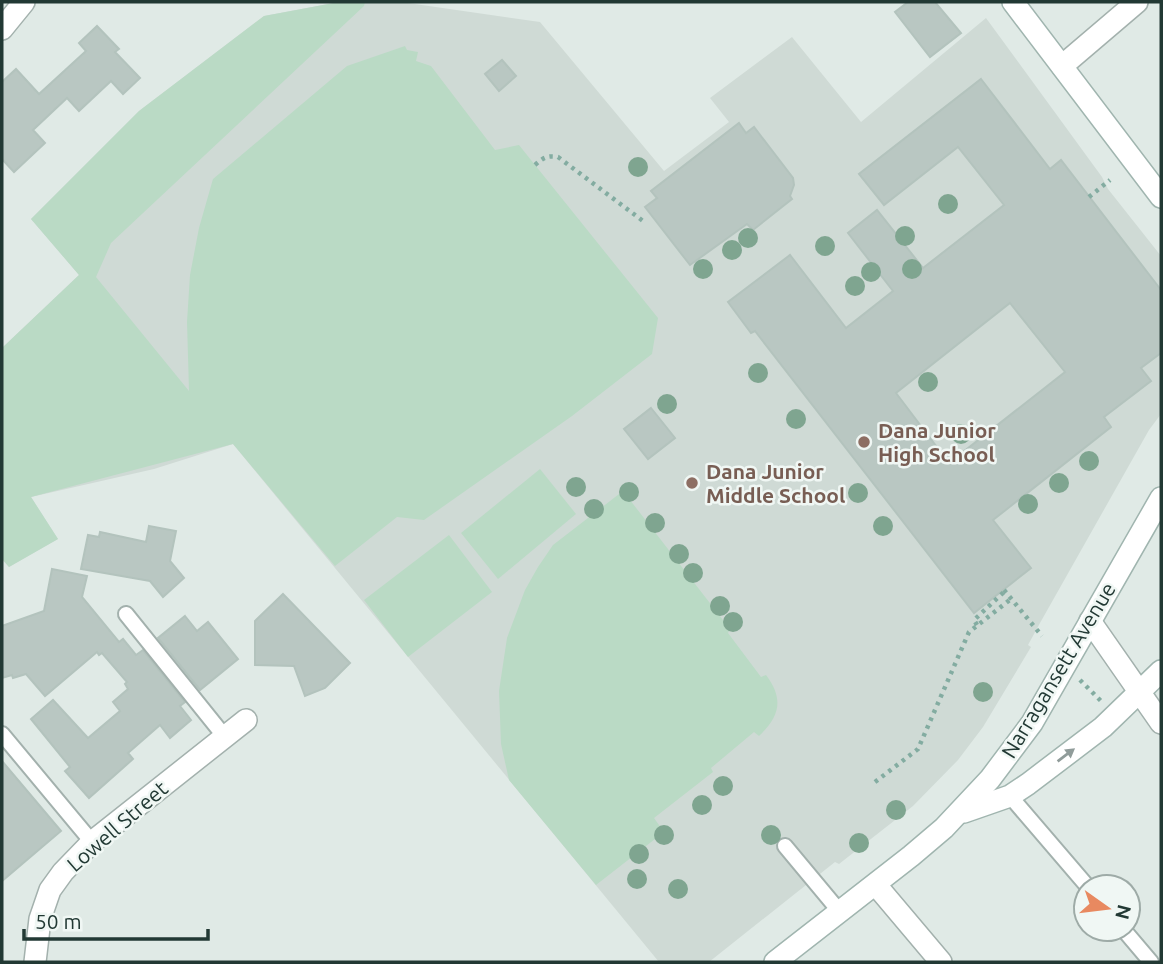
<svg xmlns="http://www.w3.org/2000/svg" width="1163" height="964" font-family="Ubuntu,sans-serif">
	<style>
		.built { fill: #cfdad5 }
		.green { fill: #badac5 }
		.building { fill: #b9c7c2; stroke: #b3c3bd; stroke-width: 2; fill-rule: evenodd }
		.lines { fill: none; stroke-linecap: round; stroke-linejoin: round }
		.lane-casing { stroke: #a3b1ad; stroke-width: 18 }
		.street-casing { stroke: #a3b1ad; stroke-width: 24 }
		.secondary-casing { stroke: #a0b5af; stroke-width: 24 }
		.path { stroke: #83aca1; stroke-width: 4.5; stroke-dasharray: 3.5 5; stroke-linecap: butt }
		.lane { stroke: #fff; stroke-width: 14 }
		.street { stroke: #fff; stroke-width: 21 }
		.secondary { stroke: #fff; stroke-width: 21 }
		.tree { fill: #7fa590 }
		.oneway { fill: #909c9a }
		.education-dot { fill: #8d6e63; stroke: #f0f7f4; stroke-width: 2.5 }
		.labels { text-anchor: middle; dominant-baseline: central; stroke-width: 5; stroke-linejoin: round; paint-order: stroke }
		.education-label { font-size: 21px; font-weight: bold; fill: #785e54; stroke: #f0f7f4; text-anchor: start }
		.street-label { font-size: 21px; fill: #223934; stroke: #f0f7f4 }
	</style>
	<rect width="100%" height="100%" fill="#e0eae6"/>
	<polygon class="built" points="339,2 401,2 540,22 664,171 729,122 710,98 792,37 861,122 986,18 1102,177 1108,189 1161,256 1161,414 1149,430 1040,623 1028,645 1031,647 983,727 958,760 913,806 839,864 835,862 709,962 659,962 233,444 154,469 31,497 58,539 9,567 2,559 2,348 79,275 31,219 139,111 264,16"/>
	<g class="green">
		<polygon points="339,2 365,2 364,6 111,243 96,277 189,391 187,322 190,275 199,228 213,179 347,66 405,46 407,50 418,52 416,61 431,66 495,150 519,145 535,165 658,318 652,354 572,416 424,520 397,517 335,566 233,444 31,497 58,539 9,567 2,559 2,348 79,275 31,219 139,111 264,16"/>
		<polygon points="540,469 576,514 498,579 461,533"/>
		<path d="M 623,491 L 730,629 L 728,633 L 761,677 L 766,675 C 784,699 780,716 759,736 L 754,732 L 711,768 L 713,772 L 654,818 L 664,832 L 596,885 L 509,780 L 501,744 L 499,691 L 507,638 L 525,590 L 538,567 L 553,545 Z"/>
		<polygon points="449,535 492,592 408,657 364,600"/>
	</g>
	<g class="building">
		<polygon points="908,2 935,2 961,33 930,57 895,12"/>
		<polygon points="97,26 119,49 115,52 140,78 123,94 111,81 79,111 67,98 33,130 45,143 14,172 2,159 2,82 16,69 39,94 86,51 79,43"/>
		<polygon points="502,60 516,76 499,91 485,74"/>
		<path d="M 981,79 L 1050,169 L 1061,160 L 1161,290 L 1161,353 L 1141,368 L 1151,381 L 1104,417 L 1111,427 L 993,520 L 1031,568 L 974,613 L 755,331 L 751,333 L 728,302 L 790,255 L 846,328 L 893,291 L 848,233 L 877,210 L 923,268 L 1004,205 L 958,147 L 884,205 L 859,174 ZM 1010,303 L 1065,372 L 949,463 L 896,393 Z"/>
		<polygon points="739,123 746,133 754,127 793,178 794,185 790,196 792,199 753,230 747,224 690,265 645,207 657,198 651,191"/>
		<polygon points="651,408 675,438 648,459 624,429"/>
		<polygon points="149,526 176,531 170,561 184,578 163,597 150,581 81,569 88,535 99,537 100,532 146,542"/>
		<polygon points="52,569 87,576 82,597 119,642 123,639 136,655 143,650 185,702 180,706 191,720 170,738 160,725 128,753 133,759 89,798 65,771 70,767 31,719 53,700 88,738 120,711 113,702 128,689 125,684 127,682 102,653 99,655 97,652 45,696 26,674 13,678 12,675 2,678 2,626 44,611"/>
		<polygon points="283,594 350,663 325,688 305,696 294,666 255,665 255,621"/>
		<polygon points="185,616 197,631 208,622 238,659 200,690 158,638"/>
		<polygon points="2,761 61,831 2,881"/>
	</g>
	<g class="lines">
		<g class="lane-casing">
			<g id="lane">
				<polyline points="126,614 225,737"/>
				<polyline points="2,734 92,842"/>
				<polyline points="1010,796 1088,887"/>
				<polyline points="785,846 840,912"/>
				<polyline points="1123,929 1151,962"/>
			</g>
		</g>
		<g class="street-casing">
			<g id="street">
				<polyline points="2,29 24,2"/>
				<polyline points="1062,66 1137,2"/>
				<polyline points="1090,621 1161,723"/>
				<polyline points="876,885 941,962"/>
				<polyline points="35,962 40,919 50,890 63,872 92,842 246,720"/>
			</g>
		</g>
		<g class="secondary-casing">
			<g id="secondary">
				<polyline points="1013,2 1161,197"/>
				<polyline points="964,812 1010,796 1028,784 1103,727 1161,671"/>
				<polyline points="775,962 911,856 944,828 990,779 1032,723 1161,498"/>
			</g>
		</g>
		<g class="path">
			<path d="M 535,165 C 543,158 547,155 558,157 L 643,221"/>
			<polyline points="1089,197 1110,180"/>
			<polyline points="1004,590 1042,636"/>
			<polyline points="977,625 974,620 1005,591"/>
			<polyline points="1080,680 1101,701"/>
			<polyline points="875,782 918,749 969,632 1011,599"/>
		</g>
		<use href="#lane" class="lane"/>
		<use href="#street" class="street"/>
		<use href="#secondary" class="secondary"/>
	</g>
	<g class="tree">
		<circle cx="638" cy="167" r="10"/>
		<circle cx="948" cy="204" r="10"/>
		<circle cx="905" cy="236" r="10"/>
		<circle cx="748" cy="238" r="10"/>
		<circle cx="825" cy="246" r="10"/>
		<circle cx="732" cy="250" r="10"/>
		<circle cx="703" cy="269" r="10"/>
		<circle cx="912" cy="269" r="10"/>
		<circle cx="871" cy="272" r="10"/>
		<circle cx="855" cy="286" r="10"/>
		<circle cx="758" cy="373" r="10"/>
		<circle cx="928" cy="382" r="10"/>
		<circle cx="667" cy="404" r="10"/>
		<circle cx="796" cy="419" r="10"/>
		<circle cx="961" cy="434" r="10"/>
		<circle cx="1089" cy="461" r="10"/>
		<circle cx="1059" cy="483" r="10"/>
		<circle cx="576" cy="487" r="10"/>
		<circle cx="629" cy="492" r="10"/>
		<circle cx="858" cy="493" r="10"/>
		<circle cx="1028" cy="504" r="10"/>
		<circle cx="594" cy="509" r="10"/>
		<circle cx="655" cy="523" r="10"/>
		<circle cx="883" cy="526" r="10"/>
		<circle cx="679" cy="554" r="10"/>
		<circle cx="693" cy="573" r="10"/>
		<circle cx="720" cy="606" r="10"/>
		<circle cx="733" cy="622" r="10"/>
		<circle cx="983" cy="692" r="10"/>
		<circle cx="723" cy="786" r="10"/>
		<circle cx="702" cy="805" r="10"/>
		<circle cx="896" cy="810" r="10"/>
		<circle cx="664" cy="835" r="10"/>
		<circle cx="771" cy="835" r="10"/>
		<circle cx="859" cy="843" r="10"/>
		<circle cx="639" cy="854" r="10"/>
		<circle cx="637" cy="879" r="10"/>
		<circle cx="678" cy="889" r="10"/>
	</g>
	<defs><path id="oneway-solid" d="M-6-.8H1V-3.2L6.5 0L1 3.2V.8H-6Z" transform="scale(1.75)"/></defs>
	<use class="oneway" href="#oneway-solid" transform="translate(1066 755) rotate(-37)"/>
	<g class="education-dot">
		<circle cx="864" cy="442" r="7"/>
		<circle cx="692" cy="483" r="7"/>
	</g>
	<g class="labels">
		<g class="education-label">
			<text x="878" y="430">Dana Junior<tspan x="878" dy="24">High School</tspan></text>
			<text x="706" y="471">Dana Junior<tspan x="706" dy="24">Middle School</tspan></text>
		</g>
		<g class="street-label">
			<text transform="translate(1058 670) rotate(-59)">Narragansett Avenue</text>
			<text transform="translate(117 826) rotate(-41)">Lowell Street</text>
		</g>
	</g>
	<rect width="1163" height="964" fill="none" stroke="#223934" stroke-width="7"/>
	<g transform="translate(1107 908) rotate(104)"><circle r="33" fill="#f0f7f4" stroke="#9eaba7" stroke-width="2"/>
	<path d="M0-5L12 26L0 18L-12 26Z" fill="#e88960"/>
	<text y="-10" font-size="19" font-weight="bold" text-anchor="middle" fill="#223934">N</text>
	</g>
	<path d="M24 929v10h184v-10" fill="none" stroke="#223934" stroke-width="3.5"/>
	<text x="35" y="929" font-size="21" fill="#223934" stroke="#f0f7f4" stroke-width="5" paint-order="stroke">50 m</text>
</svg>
